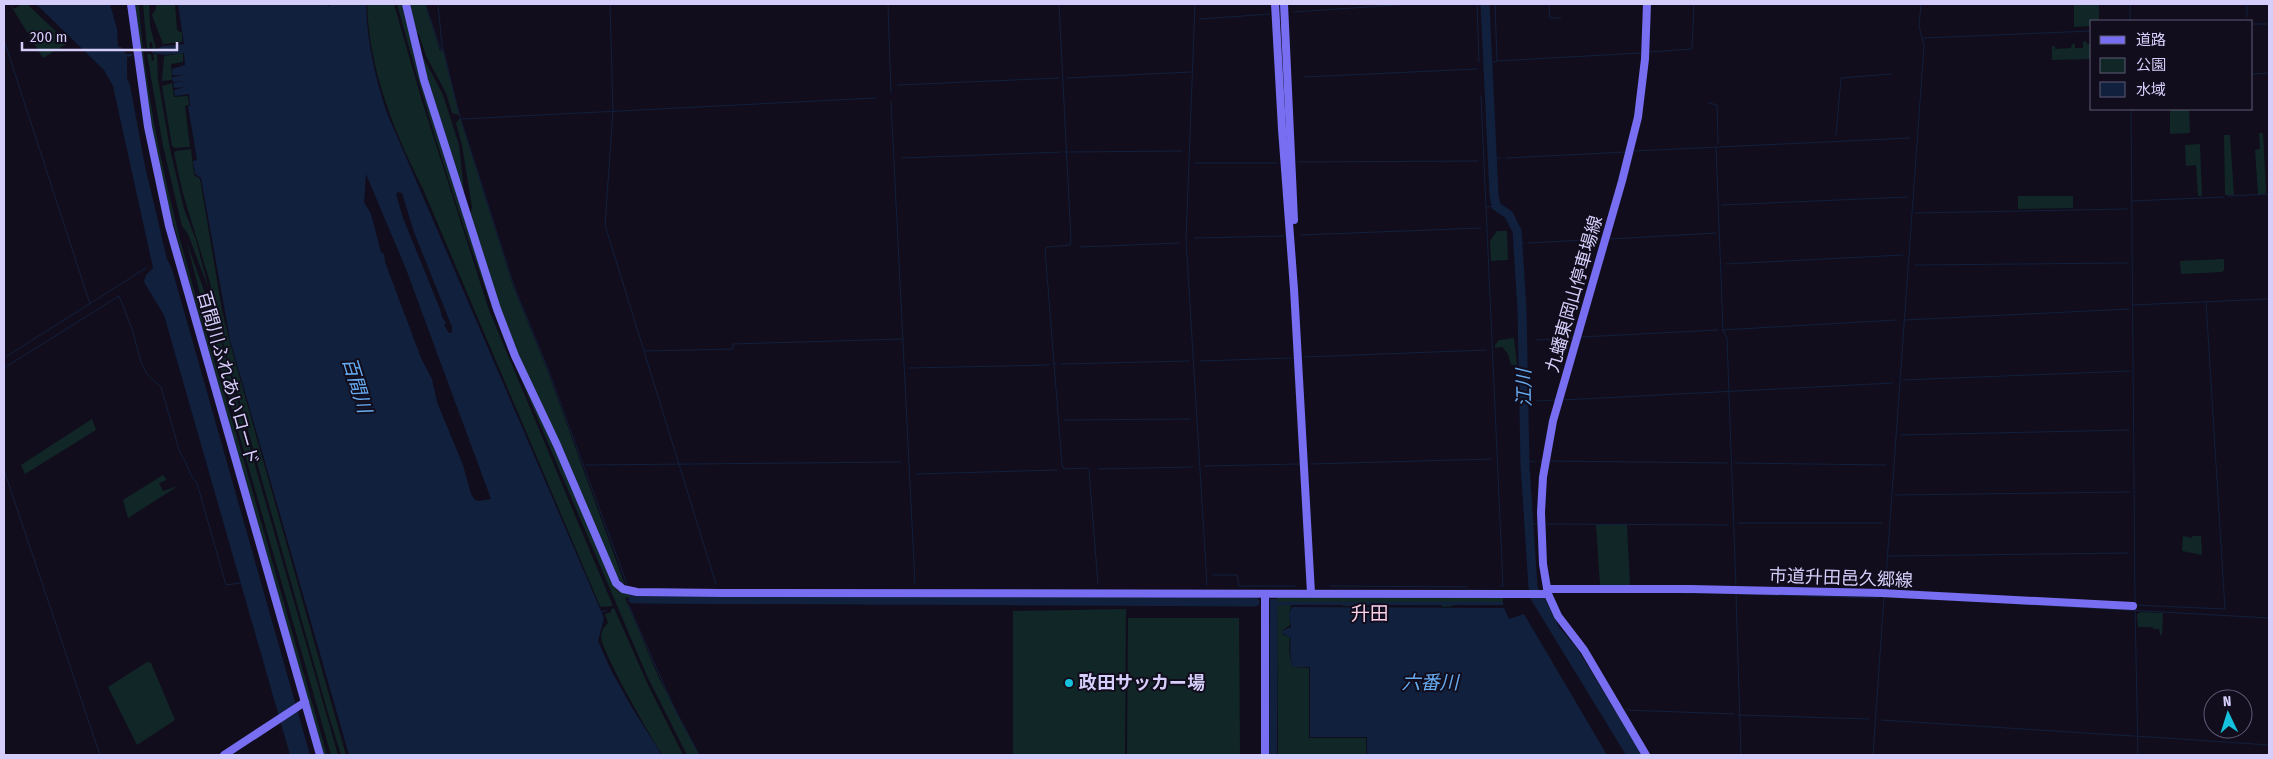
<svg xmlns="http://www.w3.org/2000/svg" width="2273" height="759" font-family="'Fira Sans Condensed','Noto Sans JP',sans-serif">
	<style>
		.green { fill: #112626 }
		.water { fill: #11203d; fill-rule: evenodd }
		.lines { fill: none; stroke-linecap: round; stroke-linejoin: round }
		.stream { stroke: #11203d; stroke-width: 1 }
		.river { stroke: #11203d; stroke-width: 9 }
		.secondary { stroke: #776ef1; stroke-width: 8 }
		.poi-dot { fill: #16c1de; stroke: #110d1c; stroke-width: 2 }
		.labels { text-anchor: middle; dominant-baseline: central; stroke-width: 4; stroke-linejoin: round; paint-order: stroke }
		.street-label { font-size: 18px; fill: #d5cefa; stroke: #110d1c }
		.poi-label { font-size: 18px; font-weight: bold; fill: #d5cefa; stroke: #110d1c; text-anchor: start }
		.water-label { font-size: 19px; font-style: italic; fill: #66aaf0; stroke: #110d1c }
		.neighbourhood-label { font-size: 19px; fill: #fad0e9; stroke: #110d1c }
	</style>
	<rect width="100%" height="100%" fill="#110d1c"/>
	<g class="green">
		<polygon points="15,4 12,6 14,9 22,4 27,4 68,43 43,58 11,6"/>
		<path d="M 135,4 L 139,4 C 149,153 196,298 238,440 C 268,545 297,650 327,755 L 321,755 L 168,204 L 147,106 Z"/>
		<polygon points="143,4 149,4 150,26 156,48 153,50 152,42 149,43 150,48 147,48"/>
		<polygon points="156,4 175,4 177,30 182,33 182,42 163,44 152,15 156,9"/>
		<path d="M 367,4 L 394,4 L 422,101 L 489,310 L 613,606 L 601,607 L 600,606 L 423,189 C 394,131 369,70 367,4 Z"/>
		<path d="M 397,4 L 403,4 L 417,64 L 473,246 L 611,580 L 617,590 L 630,595 L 631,597 L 625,598 L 659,678 L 699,755 L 687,755 L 647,676 L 502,335 C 462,227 427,115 397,4 Z"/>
		<polygon points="408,4 425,4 440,51 443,51 459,115 452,113 446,93 426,56 419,35 413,28"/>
		<polygon points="2074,4 2099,4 2099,21 2092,21 2092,26 2074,27"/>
		<polygon points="2086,41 2087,44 2090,44 2090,59 2052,60 2052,46 2055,46 2055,49 2071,48 2072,44 2075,44 2075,48 2083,48 2083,42"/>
		<polygon points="417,45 443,95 459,145 465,200"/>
		<polygon points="183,53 183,62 171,64 172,80 162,81 164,56"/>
		<polygon points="147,54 151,54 152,61 154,60 153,54 157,54 158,79 170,149 184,209 196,240 209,290 188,234 182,226 163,146"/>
		<polygon points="172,83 174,97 188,96 189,105 185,106 190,147 175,148 172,146 162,86"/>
		<polygon points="2170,109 2189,109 2190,133 2170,134"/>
		<polygon points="460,118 513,286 548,372 625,585 617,577 516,351 492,285 470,217 472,207 462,145 456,123"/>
		<polygon points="2259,133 2263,133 2266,189 2265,194 2258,194 2255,150 2260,149"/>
		<polygon points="2224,135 2230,135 2234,195 2225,195"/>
		<polygon points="2200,144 2202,196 2198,196 2196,165 2186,166 2185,145"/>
		<polygon points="191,149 194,175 200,179 222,310 230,343 346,755 341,755 328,713 216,318 210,296 211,286 182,190 174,153 176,151"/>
		<polygon points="2018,196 2073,196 2073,208 2018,209"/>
		<polygon points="1497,231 1507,231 1508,260 1491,261 1490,241"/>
		<polygon points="186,240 206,296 209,296 258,476 338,755 331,755 213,343"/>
		<polygon points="2224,259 2224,270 2222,272 2181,274 2180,261"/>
		<polygon points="1514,338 1517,365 1511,365 1508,354 1502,347 1495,348 1495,345 1499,340"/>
		<polygon points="92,419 96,430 25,474 21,465"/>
		<polygon points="163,475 167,480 159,483 163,491 178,486 128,518 123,500"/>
		<polygon points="1596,525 1627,525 1630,585 1600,585"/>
		<polygon points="2183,536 2192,538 2192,536 2201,536 2202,555 2182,551"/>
		<polygon points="1277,596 1503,597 1503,602 1453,602 1453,606 1442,607 1441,602 1352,602 1352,606 1343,606 1342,602 1277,602"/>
		<polygon points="1277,605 1291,605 1289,614 1290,625 1282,631 1282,634 1290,637 1289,649 1292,667 1309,668 1309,738 1366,738 1366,755 1278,755"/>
		<path d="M 614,608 L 648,685 L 683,755 L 663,755 C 652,740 602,652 601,637 C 601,631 604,627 608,623 L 605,614 L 611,612 L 611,609 Z"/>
		<polygon points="1126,609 1125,755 1013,755 1013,611"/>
		<polygon points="2141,612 2163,613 2162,635 2160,635 2159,629 2153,629 2153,627 2138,627 2137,614"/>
		<polygon points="1128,618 1239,618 1240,755 1127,755"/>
		<polygon points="147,662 151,663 175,720 137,745 108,687"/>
	</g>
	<g class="water">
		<polygon points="36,4 110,4 117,29 118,47 121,47 126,54 133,54 132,56 127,57 127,78 130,85 145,166 167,259 172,269 310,755 290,755 164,315 144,282 146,275 153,268 113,86 104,70"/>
		<path d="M 178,4 L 327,4 L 329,7 L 330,4 L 366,4 C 367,42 375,77 387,113 L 604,618 L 598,641 L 611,670 L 631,706 L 662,755 L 349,755 L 230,340 L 201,178 L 195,174 L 193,161 L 197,160 L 188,106 L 190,106 L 189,94 L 175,96 L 174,90 L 185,87 L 174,88 L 173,83 L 184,81 L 173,82 L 172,77 L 184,75 L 172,75 L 172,69 L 185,65 L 184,53 L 165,55 L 152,53 L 152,51 L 163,46 L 184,44 ZM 366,174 L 406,269 L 491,499 L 479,501 L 475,500 L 471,494 L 463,465 L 437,402 L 432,379 L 421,358 L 385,262 L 384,254 L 381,252 L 371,214 L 364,202 ZM 398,192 L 402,193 L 414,232 L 452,327 L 452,333 L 449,333 L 444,325 L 446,323 L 442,317 L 440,309 L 403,218 L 396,194 Z"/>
		<polygon points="1530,598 1545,598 1559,627 1577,648 1642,755 1626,755"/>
		<polygon points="1270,599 1277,599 1277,602 1503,602 1503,605 1277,605 1277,755 1269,755"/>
		<polygon points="1292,607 1504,608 1509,619 1524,614 1607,755 1367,755 1367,737 1310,737 1310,667 1292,667 1290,649 1291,638 1282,633 1282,631 1291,627 1289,614"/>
	</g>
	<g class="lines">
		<g class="stream">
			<polyline points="425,4 441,50 443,50"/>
			<polyline points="438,4 442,45 459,114 495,227 515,289 549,372 627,584"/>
			<polyline points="610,4 613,111 605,225 716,584"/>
			<polyline points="888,4 891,93"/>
			<polyline points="1059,4 1071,240 1070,245 1047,247 1045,249 1062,465 1064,469 1086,468 1089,470 1098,584"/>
			<polyline points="1195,4 1186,239 1207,585"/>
			<polyline points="1477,4 1479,62"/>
			<polyline points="1549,4 1550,18 1561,18"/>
			<polyline points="2130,4 2130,21"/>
			<polyline points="2247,4 2247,17"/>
			<polyline points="1294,12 1411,4"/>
			<polyline points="1201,19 1270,14"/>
			<polyline points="2252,24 2269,24"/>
			<polyline points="1923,38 2092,31"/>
			<polyline points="4,40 90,304"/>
			<polyline points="1649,52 1692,49 1694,4"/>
			<polyline points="1497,61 1641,53"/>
			<polyline points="1489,63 1497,61 1495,4"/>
			<polyline points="2252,74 2269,73"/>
			<polyline points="1304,77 1477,69"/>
			<polyline points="1067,78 1191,72"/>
			<polyline points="898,85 1059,78"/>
			<polyline points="1481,96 1486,207"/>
			<polyline points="891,102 915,584"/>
			<polyline points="1709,103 1717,105 1718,144"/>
			<polyline points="2131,109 2135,603"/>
			<polyline points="462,119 875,98"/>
			<polyline points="1836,135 1841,78 1891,74"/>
			<polyline points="1716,147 1723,330 1727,338 1736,588"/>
			<polyline points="1634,151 1910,138"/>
			<polyline points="1065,152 1068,152"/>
			<polyline points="1070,152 1182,151"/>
			<polyline points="902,158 1061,152"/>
			<polyline points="1493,158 1501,158"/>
			<polyline points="1506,158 1626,152"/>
			<polyline points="1298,162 1478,161"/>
			<polyline points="1195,163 1277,163"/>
			<polyline points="2228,196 2269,194"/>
			<polyline points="2132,201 2224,197"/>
			<polyline points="1722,205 1908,197"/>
			<polyline points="1496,206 1486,207 1503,586 1500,586"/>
			<polyline points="1915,213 2127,209"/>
			<polyline points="1301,235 1481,228"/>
			<polyline points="1194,238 1284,236"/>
			<polyline points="1609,239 1716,233"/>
			<polyline points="1518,243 1524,243"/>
			<polyline points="1529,243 1602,239"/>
			<polyline points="1080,247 1179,243"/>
			<polyline points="1726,264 1903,255"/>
			<polyline points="1915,265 2127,263"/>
			<polyline points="2133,305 2269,299"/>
			<polyline points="1904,320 2129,309"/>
			<polyline points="1722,330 1896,320"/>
			<polyline points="1581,337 1718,330"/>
			<polyline points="1536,340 1573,338"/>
			<polyline points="1523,341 1527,341"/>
			<polyline points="645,351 733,349 733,344 902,339"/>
			<polyline points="1305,357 1486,350"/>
			<polyline points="4,358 146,268"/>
			<polyline points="1200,361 1293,358"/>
			<polyline points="1053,364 1056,364"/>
			<polyline points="1061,364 1189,361"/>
			<path d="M 4,368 L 119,296 L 132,329 L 141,362 L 147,374 L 161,387 L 180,453 C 188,463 188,474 197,483 L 226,585 L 240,583"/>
			<polyline points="909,368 1049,365"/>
			<polyline points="1903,380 2130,371"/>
			<polyline points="1562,400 1893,383"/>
			<polyline points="1524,401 1530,401"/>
			<polyline points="1537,401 1555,400"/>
			<polyline points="1065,420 1190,419"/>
			<polyline points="1900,435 2129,430"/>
			<polyline points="1540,461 1542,461"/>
			<polyline points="1550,461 1727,463"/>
			<polyline points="1525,462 1535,461"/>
			<polyline points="1735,463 1886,465"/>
			<polyline points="1311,464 1491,459"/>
			<polyline points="586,465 901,462"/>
			<polyline points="1205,466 1299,464"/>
			<polyline points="1099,469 1193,467"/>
			<polyline points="4,470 100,755"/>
			<polyline points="916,474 1057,470"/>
			<polyline points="1895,495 2130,492"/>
			<polyline points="1738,523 1882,523"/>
			<polyline points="1530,524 1537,524"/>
			<polyline points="1547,524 1728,525"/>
			<polyline points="1888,556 2128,553"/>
			<polyline points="1213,575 1237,575 1239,586 1295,586"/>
			<polyline points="1330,586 1467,587"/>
			<polyline points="1885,591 1924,46 1919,26 1921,4"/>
			<polyline points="1683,593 1691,593"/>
			<polyline points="1736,594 1741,755"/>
			<polyline points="1740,594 1878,598"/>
			<polyline points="720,598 721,600"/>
			<polyline points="916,598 916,601"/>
			<polyline points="1100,598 1100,601"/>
			<polyline points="1208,599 1208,601"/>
			<polyline points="628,601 632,598"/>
			<polyline points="628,604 675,710 699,755"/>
			<polyline points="2020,604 2269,618"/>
			<polyline points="2135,605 2225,609 2206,302"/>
			<polyline points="2135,607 2138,755"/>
			<polyline points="601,612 607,610"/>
			<polyline points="1626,710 1734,714"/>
			<polyline points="1738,715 1869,719"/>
			<polyline points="1881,720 2133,736"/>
			<polyline points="2135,736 2269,745"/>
			<polyline points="1873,755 1884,597"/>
		</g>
		<g class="river">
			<polyline points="1485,4 1494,195 1496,206 1509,215 1517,231 1522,309 1525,465 1533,587 1538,600"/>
			<polyline points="633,599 1255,602"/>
		</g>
		<g class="secondary">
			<polyline points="131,4 148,127 169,226 320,755"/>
			<polyline points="406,4 424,80 497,309 515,356 557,445 616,583 623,589 637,592 722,593 1548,594"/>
			<polyline points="1275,4 1282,129 1294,289 1311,593"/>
			<polyline points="1284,4 1294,220"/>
			<polyline points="1547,589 1690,589 1881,593 2133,606"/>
			<polyline points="224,755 305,702"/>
			<polyline points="1265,755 1265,594"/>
			<polyline points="1646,755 1584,650 1558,616 1548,594 1543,564 1541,512 1543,477 1553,421 1622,181 1638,117 1645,59 1647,4"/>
		</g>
	</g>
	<circle class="poi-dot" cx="1069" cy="683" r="5"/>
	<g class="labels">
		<g class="street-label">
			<text transform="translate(1574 294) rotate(-74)">九蟠東岡山停車場線</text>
			<text transform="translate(228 378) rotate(74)">百間川ふれあいロード</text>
			<text transform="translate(1841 578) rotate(2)">市道升田邑久郷線</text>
		</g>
		<g class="poi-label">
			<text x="1079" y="683">政田サッカー場</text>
		</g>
		<g class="water-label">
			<text transform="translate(357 385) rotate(73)">百間川</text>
			<text transform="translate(1524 388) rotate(-91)">江川</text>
			<text x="1430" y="682">六番川</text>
		</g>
		<g class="neighbourhood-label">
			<text x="1370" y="613">升田</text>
		</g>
	</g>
	<rect width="2273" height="759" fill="none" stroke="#d5cefa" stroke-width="10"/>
	<rect x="2090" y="20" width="162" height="90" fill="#110d1c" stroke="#5f5a75"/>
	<rect x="2100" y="36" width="25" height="8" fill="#776ef1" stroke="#5f5a75"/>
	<text x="2136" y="45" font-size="15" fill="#d5cefa">道路</text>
	<rect x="2100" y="58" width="25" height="15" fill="#112626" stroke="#5f5a75"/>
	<text x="2136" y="70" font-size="15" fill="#d5cefa">公園</text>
	<rect x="2100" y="82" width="25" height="15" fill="#11203d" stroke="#5f5a75"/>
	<text x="2136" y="95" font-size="15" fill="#d5cefa">水域</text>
	<g transform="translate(2228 714) rotate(356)"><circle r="24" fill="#110d1c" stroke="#5f5a75"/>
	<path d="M0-4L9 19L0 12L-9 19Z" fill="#16c1de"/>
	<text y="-8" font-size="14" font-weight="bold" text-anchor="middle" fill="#d5cefa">N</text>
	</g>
	<path d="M22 42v8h155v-8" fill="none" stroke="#d5cefa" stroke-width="2.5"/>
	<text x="30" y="42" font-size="15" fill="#d5cefa" stroke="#110d1c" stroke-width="4" paint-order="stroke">200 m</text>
</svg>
